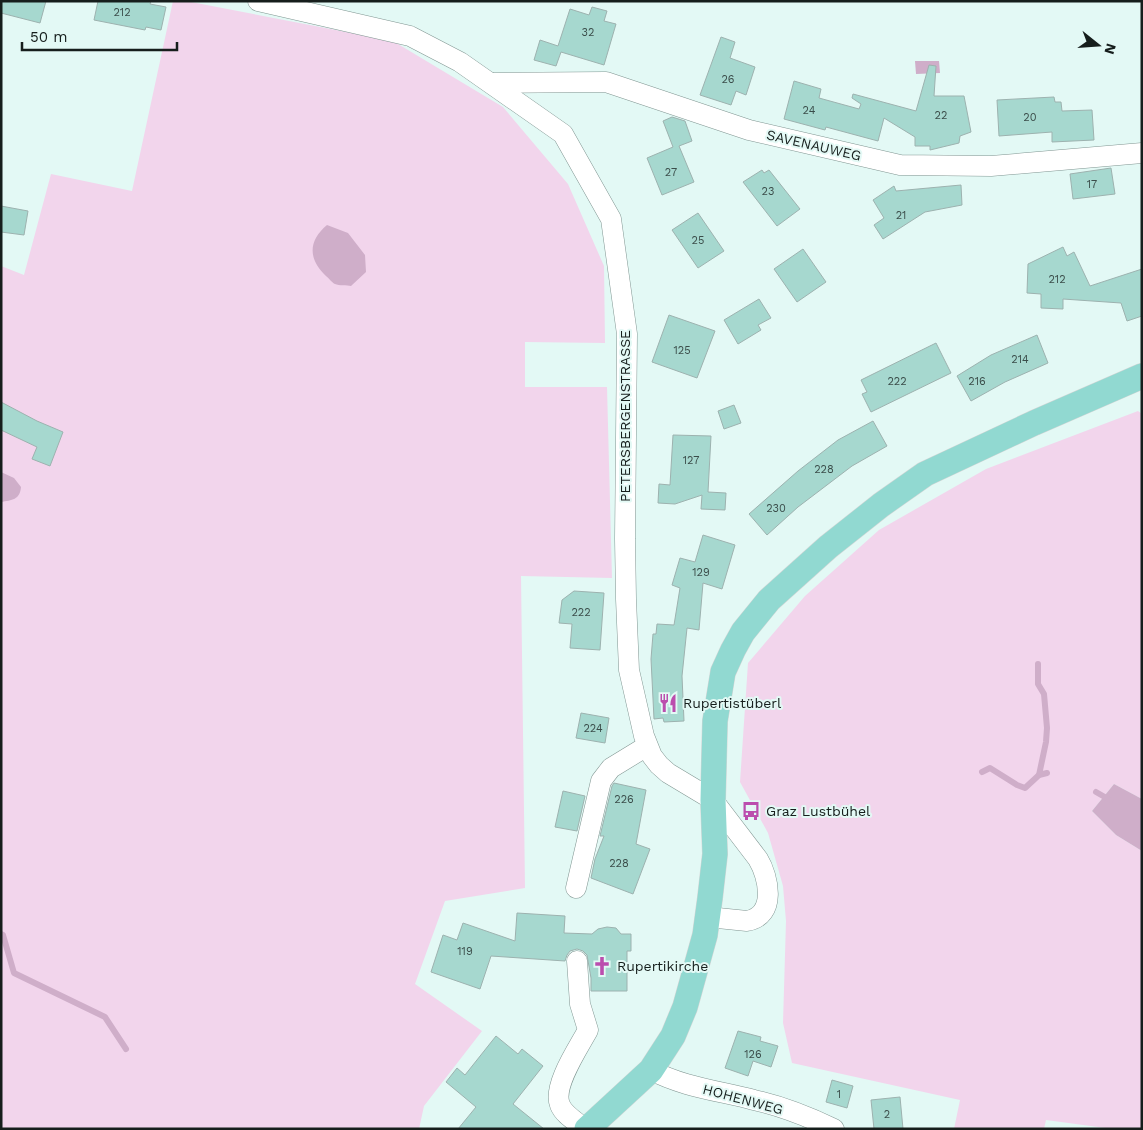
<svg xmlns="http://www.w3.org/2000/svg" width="1143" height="1130" font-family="'Work Sans',sans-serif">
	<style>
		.green { fill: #f2d5ec }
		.water { fill: #cfaec9 }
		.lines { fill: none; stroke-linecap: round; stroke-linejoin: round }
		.stream { stroke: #cfaec9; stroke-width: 6 }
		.building { fill: #a6d8cf; stroke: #9db2af }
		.minor-casing { stroke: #819692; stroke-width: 21 }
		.major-casing { stroke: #d5d6d6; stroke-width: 26 }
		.minor { stroke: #fff; stroke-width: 20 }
		.major { stroke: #91d9d1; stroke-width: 25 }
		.labels { text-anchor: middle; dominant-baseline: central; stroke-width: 4; stroke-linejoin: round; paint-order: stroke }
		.number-label { font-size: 11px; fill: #3a4c49 }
		.street-label { font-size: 14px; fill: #161e1c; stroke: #e3f9f5 }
		.poi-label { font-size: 14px; fill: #161e1c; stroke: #e3f9f5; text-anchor: start }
	</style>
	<rect width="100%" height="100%" fill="#e3f9f5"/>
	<g class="green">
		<polygon points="173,1 186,1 393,41 503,107 568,184 604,266 605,343 525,342 525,387 607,387 612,578 521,576 525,888 445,901 415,984 482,1031 424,1106 419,1129 1,1129 1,266 24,275 51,174 132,191"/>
		<polygon points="1138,411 1142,414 1142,799 1114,784 1092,811 1116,835 1142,851 1142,1129 1113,1129 1046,1120 1044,1129 954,1129 960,1100 792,1063 783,1023 786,921 783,886 768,833 740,782 748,663 805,596 879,530 986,469"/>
	</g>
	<g class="water">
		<polygon points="915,61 939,61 940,73 916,74"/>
		<path d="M 327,225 L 348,233 L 365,255 L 366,272 L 351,286 C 347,285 339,286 335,284 C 332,283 329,278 326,276 C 308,259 308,241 327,225 Z"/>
		<path d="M 1,472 L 14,478 L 21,487 C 20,500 12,500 1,502 Z"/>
		<polygon points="1114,784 1142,799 1142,851 1116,835 1092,811"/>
	</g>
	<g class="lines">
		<g class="stream">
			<polyline points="1038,664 1038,684 1044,694 1047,728 1046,742 1039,775"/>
			<polyline points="982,772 990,768 1017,785 1025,788 1039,775 1047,773"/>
			<polyline points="1096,792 1110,800"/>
			<polyline points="1,934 3,935 14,973 105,1017 126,1049"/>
		</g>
	</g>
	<g class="building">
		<polygon points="1,1 46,1 40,23 1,13"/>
		<polygon points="98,1 151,1 150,4 166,7 161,30 146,27 145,30 94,20"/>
		<polygon points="592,7 607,11 604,21 616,24 604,65 561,52 556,66 534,60 540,40 558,46 570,9 589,15"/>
		<polygon points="721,37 735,42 730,58 755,67 746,95 736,91 731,105 700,95"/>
		<polygon points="929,65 936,66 934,96 964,96 971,132 960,136 959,143 930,150 930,146 915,146 915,137 884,118 878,141 826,127 825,130 784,119 794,81 821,89 819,98 859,109 861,104 852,98 853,94 916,111"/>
		<polygon points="1054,97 1055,102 1061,102 1062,111 1092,110 1094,140 1052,142 1052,132 999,136 997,100"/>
		<polygon points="672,117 685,121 692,141 679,146 694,182 662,195 647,158 673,147 663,121"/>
		<polygon points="1111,168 1115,194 1073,199 1070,174"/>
		<polygon points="762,170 764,173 769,170 800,209 777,226 743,182"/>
		<polygon points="961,185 962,205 925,212 883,239 874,225 884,218 873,200 894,186 896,191"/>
		<polygon points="1,206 28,211 24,235 1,232"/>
		<polygon points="698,213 724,251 698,268 672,230"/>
		<polygon points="1063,247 1067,256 1074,252 1090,286 1142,269 1142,316 1127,321 1121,303 1063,299 1063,309 1041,308 1041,294 1027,293 1028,264"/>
		<polygon points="803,249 826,282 797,302 774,269"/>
		<polygon points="759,299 771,318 758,325 761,330 738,344 724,320"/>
		<polygon points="669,315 715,331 697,378 652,362"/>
		<polygon points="1037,335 1048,363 1005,382 971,401 957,376 991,355"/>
		<polygon points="936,343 951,373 871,412 862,394 867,392 861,380"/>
		<polygon points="1,402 37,421 63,432 50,466 32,459 37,447 1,430"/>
		<polygon points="734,405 741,423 724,429 718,411"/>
		<polygon points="873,421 887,446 852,466 798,507 767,535 749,514 798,471 838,440"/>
		<polygon points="673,435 711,436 708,492 726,493 725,510 701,509 702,495 675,504 658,503 659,484 670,485"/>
		<polygon points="703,535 735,545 722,589 703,583 699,630 687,628 682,676 684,721 664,722 663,718 654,719 651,659 653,634 656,634 657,624 674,625 680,588 672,585 680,558 695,562"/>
		<polygon points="574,591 604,593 600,650 570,648 572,624 559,623 562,600"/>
		<polygon points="581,713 609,718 605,743 576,738"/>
		<polygon points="614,783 646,790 636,844 650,849 633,894 591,878 595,859 604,836 600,836 612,786"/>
		<polygon points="563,791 585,796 577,831 555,827"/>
		<polygon points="517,913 565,916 564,933 592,934 598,929 607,927 616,928 621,934 631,934 631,951 627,951 627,991 591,991 591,978 587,955 583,951 577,949 570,951 567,955 565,961 491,956 480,989 431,972 443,935 457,940 463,923 515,941"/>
		<polygon points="738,1031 761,1037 760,1041 778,1046 771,1067 753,1061 748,1076 725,1068"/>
		<polygon points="496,1036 518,1054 522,1049 543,1066 513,1104 544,1129 458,1129 476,1107 446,1082 457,1068 465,1075"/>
		<polygon points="832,1080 853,1086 847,1108 826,1102"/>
		<polygon points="900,1097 903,1129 874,1129 871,1100"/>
	</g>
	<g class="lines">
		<g class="minor-casing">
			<g id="minor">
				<path d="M 258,1 L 410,36 L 460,62 L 563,134 L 611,219 L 627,334 L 625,539 L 626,599 L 629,670 L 644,736 L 652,756 L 659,765 L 668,773 L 713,800 L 758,859 C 769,877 777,916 747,921 L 708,917"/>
				<polyline points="492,83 606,82 749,130 900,165 991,166 1142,153"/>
				<polyline points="576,888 601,781 611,768 647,746"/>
				<path d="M 577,961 L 580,1004 L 588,1030 C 579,1047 552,1086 560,1105 C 564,1115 577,1122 585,1129"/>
				<path d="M 651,1070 C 683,1087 720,1091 754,1100 C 781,1106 809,1117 834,1129"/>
			</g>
		</g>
		<g class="major-casing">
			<polyline id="major" points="587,1129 651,1070 673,1036 685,1007 705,935 710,898 715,854 713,800 715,721 723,672 733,650 743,632 769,600 828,547 881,505 925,474 1034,423 1142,376"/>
		</g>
		<use href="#minor" class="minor"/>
		<use href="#major" class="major"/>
	</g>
	<defs>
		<g id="restaurant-bare" transform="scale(1.5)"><path d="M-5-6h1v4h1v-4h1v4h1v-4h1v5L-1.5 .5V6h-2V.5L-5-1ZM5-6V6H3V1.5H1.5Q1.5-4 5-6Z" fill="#bb4eae" stroke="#e3f9f5" stroke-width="2.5" paint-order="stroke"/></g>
		<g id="bus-bare" transform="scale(1.5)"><path d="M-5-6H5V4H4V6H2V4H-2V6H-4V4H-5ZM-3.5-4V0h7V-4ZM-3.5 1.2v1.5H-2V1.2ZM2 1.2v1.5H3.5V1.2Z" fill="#bb4eae" stroke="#e3f9f5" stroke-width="2.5" paint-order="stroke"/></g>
		<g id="church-bare" transform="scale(1.5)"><path d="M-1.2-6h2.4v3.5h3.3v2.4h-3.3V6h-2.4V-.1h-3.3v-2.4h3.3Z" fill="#bb4eae" stroke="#e3f9f5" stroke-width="2.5" paint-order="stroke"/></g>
	</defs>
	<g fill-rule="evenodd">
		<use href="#restaurant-bare" x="668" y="703"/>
		<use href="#bus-bare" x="751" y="811"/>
		<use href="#church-bare" x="602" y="966"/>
	</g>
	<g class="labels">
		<g class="number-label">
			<text x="122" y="12">212</text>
			<text x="588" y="32">32</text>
			<text x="728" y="79">26</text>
			<text x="809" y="110">24</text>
			<text x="941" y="115">22</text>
			<text x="1030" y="117">20</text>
			<text x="671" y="172">27</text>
			<text x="1092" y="184">17</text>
			<text x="768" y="191">23</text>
			<text x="901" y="215">21</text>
			<text x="698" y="240">25</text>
			<text x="1057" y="279">212</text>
			<text x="682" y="350">125</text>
			<text x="1020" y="359">214</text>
			<text x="897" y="381">222</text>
			<text x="977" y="381">216</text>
			<text x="691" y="460">127</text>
			<text x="824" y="469">228</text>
			<text x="776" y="508">230</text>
			<text x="701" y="572">129</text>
			<text x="581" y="612">222</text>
			<text x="593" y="728">224</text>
			<text x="624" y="799">226</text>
			<text x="619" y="863">228</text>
			<text x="465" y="951">119</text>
			<text x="753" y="1054">126</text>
			<text x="839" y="1094">1</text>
			<text x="887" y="1114">2</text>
		</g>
		<g class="street-label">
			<text transform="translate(814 145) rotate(13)">SAVENAUWEG</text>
			<text transform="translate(625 416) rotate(-90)">PETERSBERGENSTRASSE</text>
			<text transform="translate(743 1099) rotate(15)">HOHENWEG</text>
		</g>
		<g class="poi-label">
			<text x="683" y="703">Rupertistüberl</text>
			<text x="766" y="811">Graz Lustbühel</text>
			<text x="617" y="966">Rupertikirche</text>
		</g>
	</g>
	<rect width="1143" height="1130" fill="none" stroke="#161e1c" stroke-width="5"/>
	<g transform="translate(1098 45) rotate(107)" stroke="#e3f9f5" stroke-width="4" paint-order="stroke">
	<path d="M0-4L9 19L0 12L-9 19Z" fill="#161e1c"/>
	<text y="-8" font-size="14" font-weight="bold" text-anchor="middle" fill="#161e1c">N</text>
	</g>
	<path d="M22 42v8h155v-8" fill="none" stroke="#161e1c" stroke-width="2.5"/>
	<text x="30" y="42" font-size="15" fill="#161e1c" stroke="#e3f9f5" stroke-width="4" paint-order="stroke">50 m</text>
</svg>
